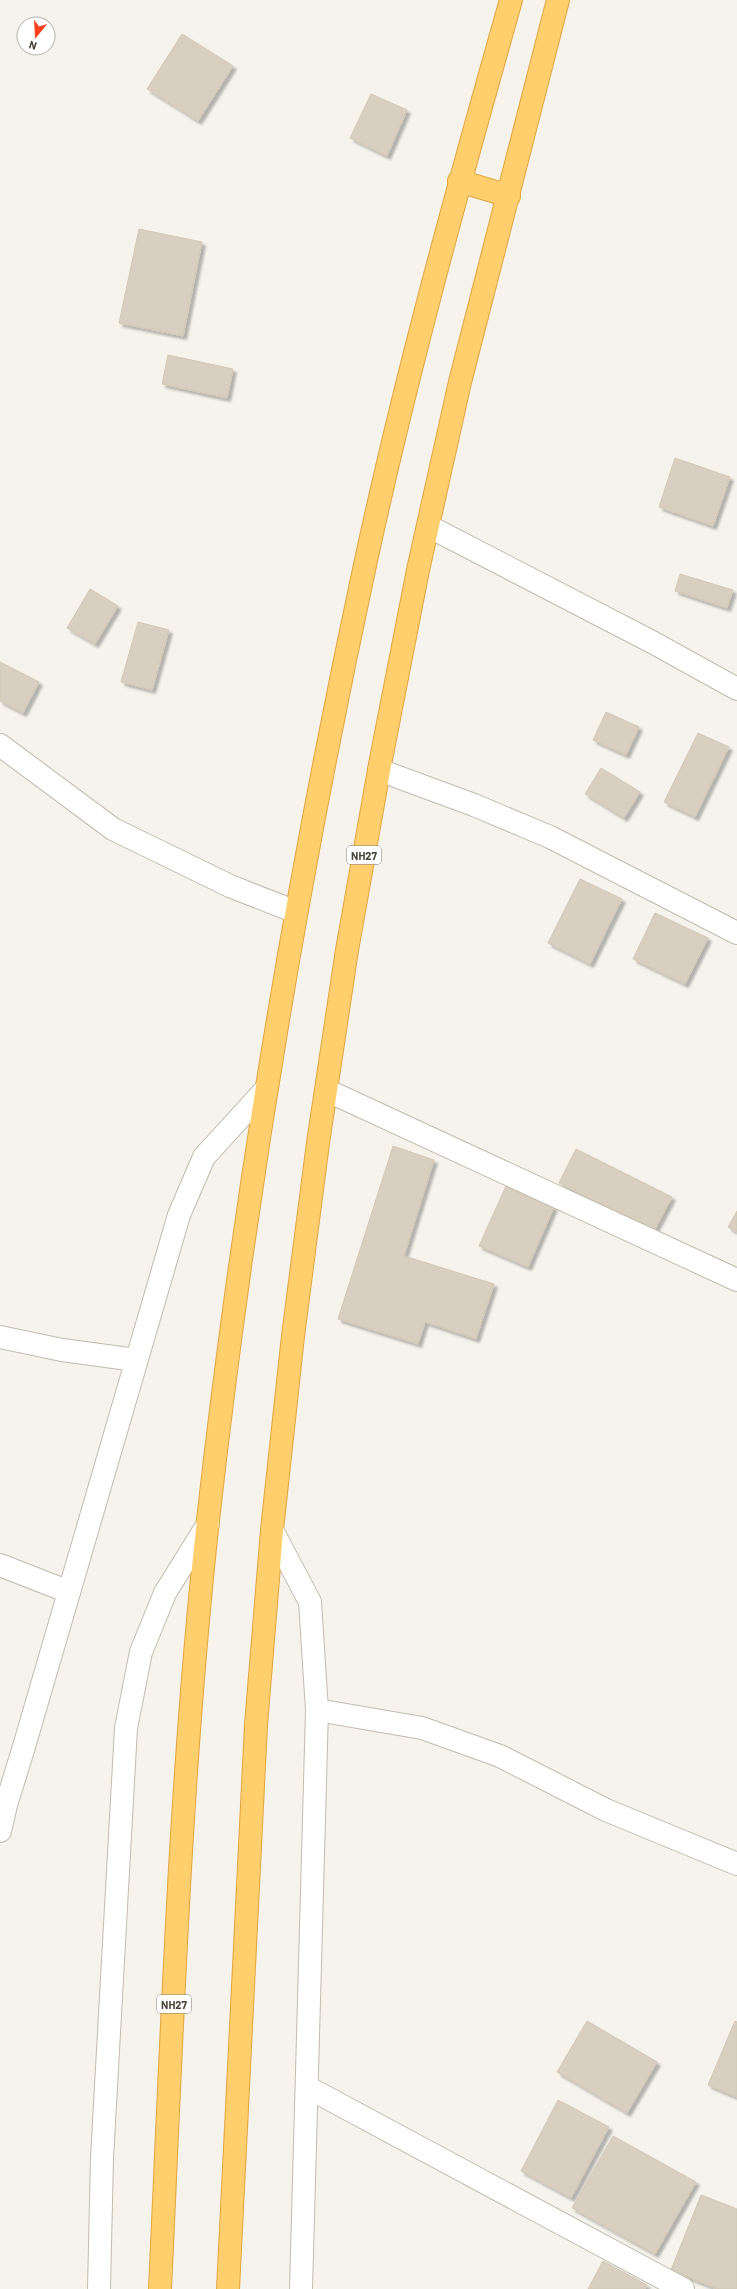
<svg xmlns="http://www.w3.org/2000/svg" width="737" height="2289" font-family="Barlow,sans-serif">
	<style>
		.building { fill: #d8cfc1; stroke: #d3c7b4; filter: url(#shadow) }
		.lines { fill: none; stroke-linecap: round; stroke-linejoin: round }
		.minor-casing { stroke: #c2bbae; stroke-width: 24 }
		.highway-casing { stroke: #e0a43c; stroke-width: 24 }
		.minor { stroke: #fff; stroke-width: 22 }
		.highway { stroke: #ffcf6e; stroke-width: 22 }
		.labels { text-anchor: middle; dominant-baseline: central; stroke-width: 3; stroke-linejoin: round; paint-order: stroke }
		.shield { fill: #fff; stroke: #817c74; stroke-width: 1 }
		.shield-label { font-size: 11px; font-weight: bold; fill: #4b4439 }
	</style>
	<defs>
		<filter id="shadow"><feDropShadow dx="3.5" dy="3.5" stdDeviation="1" flood-color="#0004"/></filter>
	</defs>
	<rect width="100%" height="100%" fill="#f6f3ec"/>
	<g class="building">
		<polygon points="182,34 233,66 198,121 147,89"/>
		<polygon points="371,94 407,110 387,156 350,138"/>
		<polygon points="139,229 202,242 183,336 119,323"/>
		<polygon points="168,355 233,369 227,398 162,384"/>
		<polygon points="675,458 730,477 713,526 659,507"/>
		<polygon points="680,574 733,590 727,608 675,591"/>
		<polygon points="90,589 118,606 95,644 67,628"/>
		<polygon points="138,622 169,630 152,690 121,682"/>
		<polygon points="0,662 39,682 23,713 0,701"/>
		<polygon points="606,712 639,727 626,755 593,740"/>
		<polygon points="698,733 729,747 695,817 664,802"/>
		<polygon points="601,768 640,792 624,818 585,794"/>
		<polygon points="580,879 622,899 590,964 548,943"/>
		<polygon points="655,913 708,938 685,984 633,959"/>
		<polygon points="393,1146 434,1160 404,1256 494,1284 476,1339 425,1322 418,1344 338,1319"/>
		<polygon points="576,1149 672,1197 654,1231 559,1183"/>
		<polygon points="506,1186 554,1207 528,1267 479,1246"/>
		<polygon points="737,1211 737,1232 728,1227"/>
		<polygon points="587,2021 657,2062 627,2113 557,2072"/>
		<polygon points="735,2021 737,2022 737,2097 708,2085"/>
		<polygon points="558,2100 609,2127 571,2198 521,2171"/>
		<polygon points="613,2136 696,2182 655,2254 572,2208"/>
		<polygon points="701,2195 737,2209 737,2289 717,2289 671,2270"/>
		<polygon points="603,2261 647,2285 645,2289 588,2289"/>
	</g>
	<g class="lines">
		<g class="minor-casing">
			<g id="minor">
				<polyline points="428,526 654,643 737,689"/>
				<polyline points="0,745 113,829 230,886 296,912"/>
				<polyline points="379,770 474,805 550,837 737,933"/>
				<polyline points="326,1090 737,1280"/>
				<polyline points="0,1337 62,1350 136,1360"/>
				<polyline points="272,1530 310,1602 317,1710 301,2289"/>
				<polyline points="0,1565 69,1592"/>
				<polyline points="317,1710 422,1728 500,1756 606,1810 737,1864"/>
				<polyline points="0,1831 6,1805 23,1750 179,1215 204,1157 266,1089"/>
				<polyline points="307,2087 683,2289"/>
				<polyline points="99,2289 102,2158 126,1728 141,1652 165,1593 208,1524"/>
			</g>
		</g>
		<g class="highway-casing">
			<g id="highway">
				<polyline points="459,181 509,196"/>
				<path d="M 160,2289 C 172,2033 180,1775 208,1520 C 244,1199 297,881 365,565 C 406,375 458,187 511,0"/>
				<polyline points="228,2289 256,1725 272,1530 293,1336 318,1143 347,950 381,759 418,570 460,382 558,0"/>
			</g>
		</g>
		<use href="#minor" class="minor"/>
		<use href="#highway" class="highway"/>
	</g>
	<g class="labels">
		<g class="shield">
			<rect x="347" y="846" width="34" height="18" rx="3"/>
			<rect x="157" y="1995" width="34" height="18" rx="3"/>
		</g>
		<g class="shield-label">
			<text x="364" y="855">NH27</text>
			<text x="174" y="2004">NH27</text>
		</g>
	</g>
	<g transform="translate(36 36) rotate(198)"><circle r="19" fill="#ffffff" stroke="#b7b4b0"/>
	<path d="M0-3L7 15L0 10L-7 15Z" fill="#fc3f1d"/>
	<text y="-6" font-size="11" font-weight="bold" text-anchor="middle" fill="#4b4439">N</text>
	</g>
</svg>
